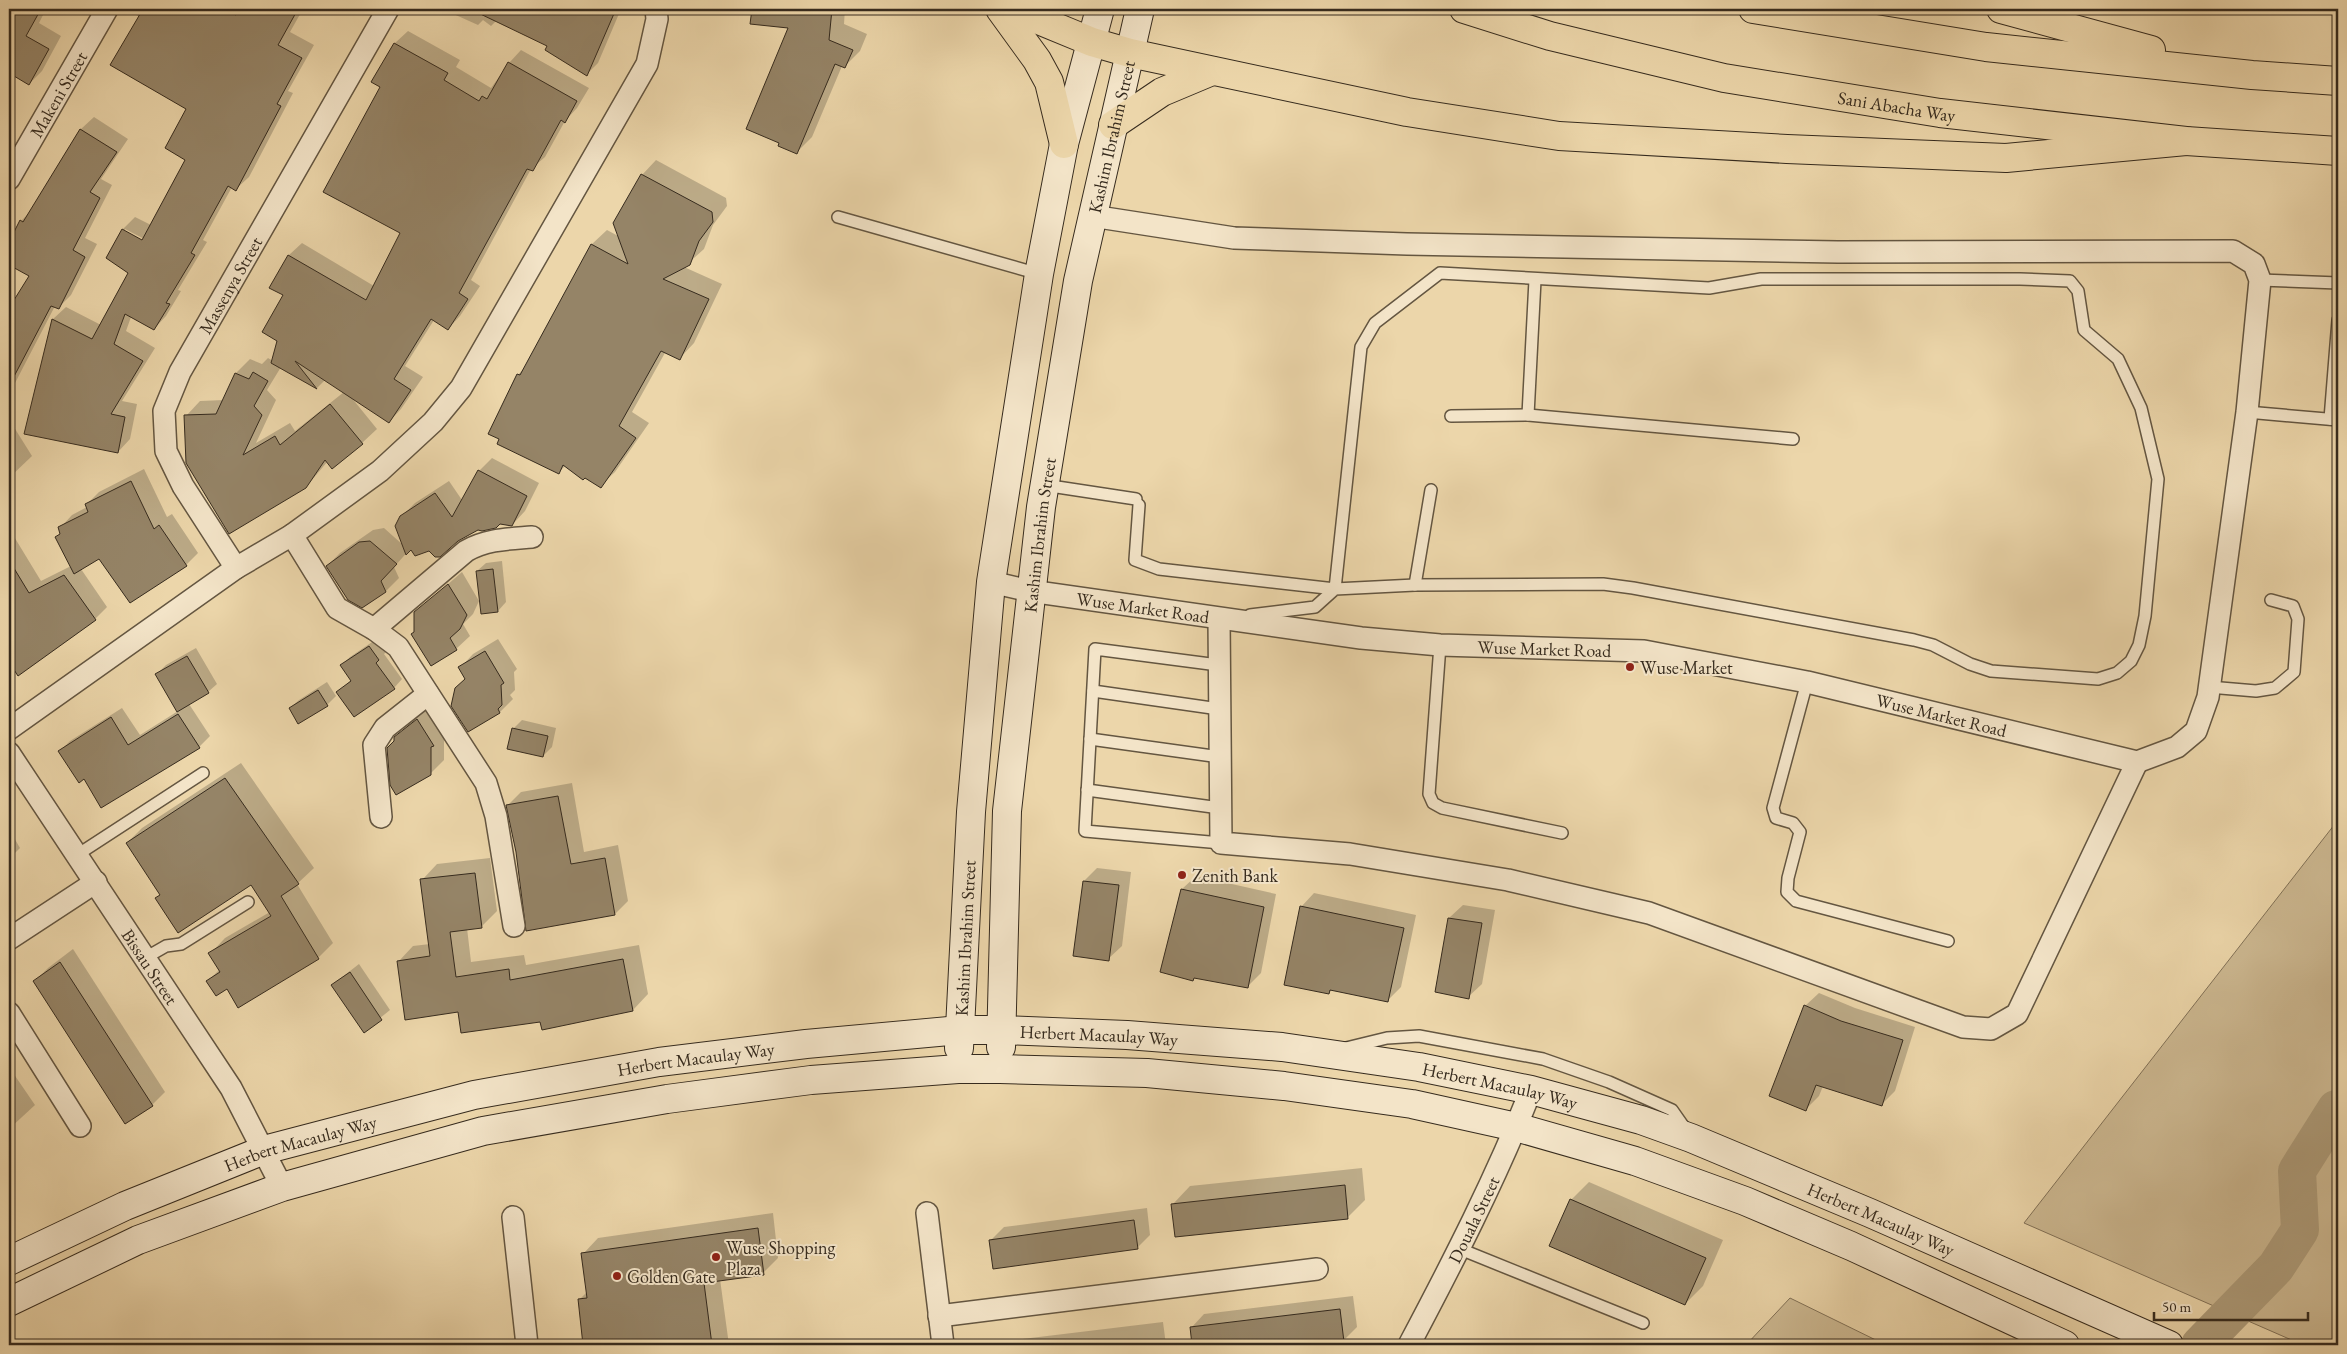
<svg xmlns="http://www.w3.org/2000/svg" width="2347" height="1354" font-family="'EB Garamond',serif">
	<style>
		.green { fill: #cdb992; stroke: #827258 }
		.shadow { fill: #0003; fill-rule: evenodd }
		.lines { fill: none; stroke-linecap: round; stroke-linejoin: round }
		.river { stroke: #ae9c7a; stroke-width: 38 }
		.building { fill: #958467; stroke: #362b1e }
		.service-casing { stroke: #645641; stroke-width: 14 }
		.minor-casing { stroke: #645641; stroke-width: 24 }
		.secondary-casing { stroke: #362b1e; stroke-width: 30 }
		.motorway-casing { stroke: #362b1e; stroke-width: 30 }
		.service { stroke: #f3e4c8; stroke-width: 11 }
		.minor { stroke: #f3e4c8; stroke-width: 21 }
		.secondary { stroke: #f3e4c8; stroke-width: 28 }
		.motorway { stroke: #ecd6aa; stroke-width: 28 }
		.poi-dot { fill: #8f2418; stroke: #f3e4c8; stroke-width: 2 }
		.labels { text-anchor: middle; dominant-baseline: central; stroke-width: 4; stroke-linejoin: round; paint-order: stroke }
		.street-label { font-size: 18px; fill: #362b1e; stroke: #f3e4c8 }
		.poi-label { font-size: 18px; fill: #362b1e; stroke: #f3e4c8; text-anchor: start }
	</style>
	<rect width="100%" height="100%" fill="#ecd6aa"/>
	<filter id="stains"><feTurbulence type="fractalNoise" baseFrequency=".004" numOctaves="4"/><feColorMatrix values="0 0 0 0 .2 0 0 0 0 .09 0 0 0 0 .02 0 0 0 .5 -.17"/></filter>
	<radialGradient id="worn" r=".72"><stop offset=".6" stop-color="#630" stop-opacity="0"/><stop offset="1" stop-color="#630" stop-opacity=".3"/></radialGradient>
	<g class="green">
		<polygon points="2338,820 2338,1345 2303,1345 2024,1223"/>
		<polygon points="1790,1298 1886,1345 1746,1345"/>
	</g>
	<g class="shadow">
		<polygon points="9,9 46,9 39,23 61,36 42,71 29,84 9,72"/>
		<path d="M 133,9 L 303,9 L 290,32 L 314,45 L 288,91 L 293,93 L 249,177 L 236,189 L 232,187 L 203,240 L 207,242 L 178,290 L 181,291 L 166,316 L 154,329 L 131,317 L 126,331 L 155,348 L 122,401 L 137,404 L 130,439 L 118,452 L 26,433 L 53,319 L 66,307 L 101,325 L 130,273 L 123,229 L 135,217 L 151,225 L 186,159 L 188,108 L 140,17 L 131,12 ZM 125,229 L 148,241 L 147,244 L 125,232 Z"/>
		<polygon points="451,9 621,9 598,63 587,74 549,45 497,20 491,26 483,20 478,25 449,12"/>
		<polygon points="753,9 845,9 844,24 867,34 860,51 844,67 842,66 812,137 796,153 790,27 752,23"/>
		<path d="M 408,31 L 460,60 L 456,67 L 491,88 L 509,63 L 521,50 L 589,88 L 577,108 L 565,121 L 545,157 L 531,169 L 471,280 L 480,286 L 460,316 L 448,329 L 434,320 L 405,366 L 423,377 L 401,409 L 389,422 L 351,397 L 377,429 L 362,443 L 328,461 L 306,487 L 230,532 L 186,416 L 200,401 L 224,400 L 236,373 L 250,359 L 262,364 L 268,358 L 273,361 L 284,295 L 271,287 L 289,255 L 302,243 L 374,286 L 402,232 L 381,86 L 373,82 L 395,43 ZM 281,367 L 317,388 L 326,379 L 344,392 L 295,431 L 290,423 L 256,443 L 276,400 L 267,390 Z"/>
		<polygon points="94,117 128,139 101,179 112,185 85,238 97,244 71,295 59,307 55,306 14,385 9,390 9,311 30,275 9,263 9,244 21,221 31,211 81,129"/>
		<polygon points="656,160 726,198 727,206 713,225 704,249 684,267 722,284 694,343 680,358 666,351 632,412 649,423 615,472 600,486 566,465 559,472 518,375 526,366 592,244 607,230 620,237 642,175"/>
		<polygon points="12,424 32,456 9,478 9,427"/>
		<polygon points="492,458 539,483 525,511 512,525 500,522 478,528 457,540 430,549 411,548 394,567 399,578 386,591 327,566 340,553 373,530 384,528 403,545 401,517 415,503 449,481 462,500 479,471"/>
		<polygon points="144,469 167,517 172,514 198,553 186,565 99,557 81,569 107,607 95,619 18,674 9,660 9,531 10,530 41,581 71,566 57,537 61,533 60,528 72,515 87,507 86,505 99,492"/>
		<polygon points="502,561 506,602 498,611 477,571 486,563"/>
		<polygon points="462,572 479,601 473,614 463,624 470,636 456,649 415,632 415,613"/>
		<polygon points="378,638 387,651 384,654 402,679 394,688 338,692 351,680 342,665 350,657"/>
		<polygon points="498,639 517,669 514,672 515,690 510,695 513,699 500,712 468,731 466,679 460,668 473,654"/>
		<polygon points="196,648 217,684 208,692 189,704 210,736 199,747 85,778 60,751 70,741 122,708 140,735 178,711 157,674 166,665"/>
		<polygon points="327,682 336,696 327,705 290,708 299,700"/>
		<polygon points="431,706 444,734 444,760 430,774 396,741 396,737 409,723"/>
		<polygon points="522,720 556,728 552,747 543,756 513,729"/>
		<polygon points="241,763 314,868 297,884 333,943 318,958 228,987 208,981 220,969 210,954 225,938 270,912 251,884 156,898 161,894 127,843 142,828"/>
		<polygon points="572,783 584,852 618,845 628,901 615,914 507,806 521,792"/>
		<polygon points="9,829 20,848 9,859"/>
		<polygon points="490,858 497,911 482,926 467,928 471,962 524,955 526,965 639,945 648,994 633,1010 541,1020 459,1011 398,962 413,946 430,944 422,880 437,864"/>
		<polygon points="1097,868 1131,872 1122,946 1108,959 1084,881"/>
		<polygon points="1196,876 1276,894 1261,973 1247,987 1195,977 1193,979 1182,889"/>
		<polygon points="1314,893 1416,915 1401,987 1387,1001 1332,989 1329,993 1301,907"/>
		<polygon points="1463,905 1495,910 1482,984 1468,997 1436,991 1449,918"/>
		<polygon points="73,949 165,1092 152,1105 35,981 48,968"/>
		<polygon points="359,964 390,1010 364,1031 332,985"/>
		<polygon points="1819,993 1855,1008 1915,1027 1895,1091 1882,1104 1823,1086 1819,1096 1806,1109 1805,1006"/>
		<polygon points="9,1067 35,1105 9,1129"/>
		<polygon points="1362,1168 1365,1200 1347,1218 1173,1204 1190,1186"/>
		<polygon points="1589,1182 1723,1240 1703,1286 1685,1304 1571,1200"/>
		<polygon points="1147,1208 1150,1235 1137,1248 991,1240 1004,1227"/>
		<polygon points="773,1213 778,1258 763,1273 720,1279 729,1345 617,1345 616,1343 614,1345 585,1345 579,1300 587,1292 583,1254 598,1238"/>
		<polygon points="1353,1296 1357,1327 1343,1341 1307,1345 1193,1345 1191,1328 1204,1314"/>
		<polygon points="1163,1322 1166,1345 1009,1345 1014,1340"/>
	</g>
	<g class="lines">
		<polyline class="river" points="2200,1345 2276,1267 2300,1230 2297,1171 2336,1109 2338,1110"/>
	</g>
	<g class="building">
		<polygon points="9,9 41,9 26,36 49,49 29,85 9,73"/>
		<polygon points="143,9 224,9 236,15 240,9 298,9 278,45 302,58 277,104 281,106 236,191 228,186 191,253 195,255 166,303 170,304 154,330 125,314 114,344 143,361 111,414 125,417 118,453 24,434 52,319 92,339 128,273 106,258 122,229 142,240 185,160 165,148 186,109 110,65"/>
		<polygon points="470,9 616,9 587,76 545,50 547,46"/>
		<polygon points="752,9 832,9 829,40 853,50 845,68 835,64 797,154 778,146 779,143 746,129 788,28 750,24"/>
		<polygon points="394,43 448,73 444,80 479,101 482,96 487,99 508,62 577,101 565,123 561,120 533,171 527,169 459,293 468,299 448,330 431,319 394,379 411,390 389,423 295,361 317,389 271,363 277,341 262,332 283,295 269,288 288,255 366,300 400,233 323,192 380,87 371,82"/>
		<polygon points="80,129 117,152 90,192 100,198 73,250 85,257 59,309 51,306 9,386 9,308 29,276 9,265 9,242 20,220 23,222"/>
		<polygon points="641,174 712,212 713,222 699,241 690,265 663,279 709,299 680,360 661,351 619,426 636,438 601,488 585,478 583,480 563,465 559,474 497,444 499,439 488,434 517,374 520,375 591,244 628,264 613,223"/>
		<polygon points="253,372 268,381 254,406 262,415 243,455 275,436 280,445 330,404 363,444 332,469 325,460 306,488 229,534 186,463 184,415 216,414 235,373 249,379"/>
		<polygon points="478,470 527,496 512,526 500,524 496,528 482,531 478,530 458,541 440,557 435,557 429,551 415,556 411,550 406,555 395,526 400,516 435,493 452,517"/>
		<polygon points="131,481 154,529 159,525 187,566 130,603 99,559 74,574 55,537 60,534 58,527 88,512 85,504"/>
		<polygon points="370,541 397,564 381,581 386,592 362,608 348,600 326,566 359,542"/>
		<polygon points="9,560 29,593 64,575 96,620 18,676 9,662"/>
		<polygon points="493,569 498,612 481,614 476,571"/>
		<polygon points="448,584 467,615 460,629 450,638 457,650 431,666 411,634 414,632 414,612"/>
		<polygon points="369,646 379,660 376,663 395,689 354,717 336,692 351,681 340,665"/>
		<polygon points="485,651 504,683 501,685 502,705 498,709 500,713 468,732 451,706 455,688 465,679 458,667"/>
		<polygon points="187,656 209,693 177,712 155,674"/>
		<polygon points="318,690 328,706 298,724 289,708"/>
		<polygon points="178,714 200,748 101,808 84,779 79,783 58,751 111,717 128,745"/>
		<polygon points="417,719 434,746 431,747 431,775 396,795 390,785 387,748 394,741 394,737"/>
		<polygon points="512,728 548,736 543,757 507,749"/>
		<polygon points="225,778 299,884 281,896 319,959 238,1008 227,989 216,996 206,981 220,972 208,953 271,916 251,885 178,933 155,898 160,895 126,843"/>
		<polygon points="558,796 571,864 605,858 615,915 526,931 516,852 506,805"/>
		<polygon points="475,873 482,928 450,932 456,977 509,969 510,980 623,959 633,1011 542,1030 540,1022 461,1033 458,1012 405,1020 397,961 430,956 420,879"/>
		<polygon points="1083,881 1119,885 1109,961 1073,956"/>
		<polygon points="1181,889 1264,907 1248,988 1194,978 1193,981 1160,972"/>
		<polygon points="1300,906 1404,928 1388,1002 1330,990 1329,994 1284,985"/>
		<polygon points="1448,918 1482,923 1469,999 1435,992"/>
		<polygon points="60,962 153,1106 125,1124 33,981"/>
		<polygon points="350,972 382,1020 364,1033 331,985"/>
		<polygon points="1804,1005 1841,1021 1903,1040 1882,1106 1816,1085 1806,1111 1769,1096"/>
		<polygon points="1345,1185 1348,1219 1175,1237 1171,1204"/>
		<polygon points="1570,1199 1706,1258 1685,1305 1549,1246"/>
		<polygon points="1134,1220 1138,1249 993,1269 989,1240"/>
		<polygon points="758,1228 764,1275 704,1283 712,1345 583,1345 578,1299 587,1298 581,1253"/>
		<polygon points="1340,1309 1344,1342 1317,1345 1192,1345 1190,1327"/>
	</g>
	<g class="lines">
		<g class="service-casing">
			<g id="service">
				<polyline points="838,217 1039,274"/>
				<polyline points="2260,280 2338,283"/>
				<polyline points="2247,412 2338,420"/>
				<polyline points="1528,415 1535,280"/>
				<polyline points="1451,416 1528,415 1793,439"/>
				<polyline points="2330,419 2338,320"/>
				<polyline points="1044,485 1136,499"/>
				<polyline points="1139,505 1135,560 1159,569 1335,589 1415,585 1603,584 1633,588 1914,640 1933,645 1970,664 1991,671 2098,679 2117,673 2131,661 2139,645 2145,616 2158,479 2141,408 2118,359 2084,330 2078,291 2070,281 2020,279 1761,279 1709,288 1440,273 1375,323 1361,347 1335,589 1315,607 1250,615"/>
				<polyline points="1415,585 1431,490"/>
				<polyline points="1440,645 1429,794 1433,803 1442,808 1562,833"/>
				<polyline points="1218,665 1095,649 1085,831 1221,843"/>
				<polyline points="1807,682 1773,808 1776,818 1793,823 1800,832 1788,878 1787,892 1796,901 1948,941"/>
				<polyline points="2209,687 2256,691 2275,688 2294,672 2298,619 2293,606 2271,600"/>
				<polyline points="1093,691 1219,709"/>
				<polyline points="1090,739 1220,757"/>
				<polyline points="1087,790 1220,808"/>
				<polyline points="77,855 203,773"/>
				<polyline points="145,958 166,946 181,944 248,902"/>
				<polyline points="1346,1048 1387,1038 1419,1036 1543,1059 1609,1082 1672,1110 1686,1130"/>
				<polyline points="1460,1249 1643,1323"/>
			</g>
		</g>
		<g class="minor-casing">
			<g id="minor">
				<path id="s1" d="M 9,179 L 107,9"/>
				<polyline points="292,535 337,608 374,629 398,647 486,783 496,816 514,926"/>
				<path id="s2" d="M 236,568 L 183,486 L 166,451 L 164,411 L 180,372 L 388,9"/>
				<path id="s3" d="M 991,582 L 1030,591 L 1361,638 L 1440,645 L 1644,651 L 1807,682 L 2137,762 L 2177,747 L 2196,731 L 2208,697 L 2247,412 L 2260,280 L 2254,264 L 2233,251 L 1838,252 L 1407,244 L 1234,238 L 1092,216"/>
				<polyline points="1219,619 1221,843 1350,854 1508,880 1649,913 1963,1027 1991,1029 2017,1014 2137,762"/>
				<path d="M 374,629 L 466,551 C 487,539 509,539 532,537"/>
				<polyline points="9,729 236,568 292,535 380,471 433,422 461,388 647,64 657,19 656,9"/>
				<path id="s4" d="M 9,753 L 231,1088 L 282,1187"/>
				<polyline points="381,817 374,745 385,728 428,694"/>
				<polyline points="9,939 96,882"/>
				<polyline points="9,1013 80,1126"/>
				<polyline points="927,1213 943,1345"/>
				<polyline points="513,1217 527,1345"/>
				<polyline points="939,1316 1317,1269"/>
				<path id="s5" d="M 1409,1345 C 1453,1262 1496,1178 1531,1090"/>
			</g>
		</g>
		<g class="secondary-casing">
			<g id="secondary">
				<path id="s6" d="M 1001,1047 L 1007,811 L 1041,507 L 1078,281 L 1140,9"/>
				<path id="s7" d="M 959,1048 L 971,812 L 991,582 L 1039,274 L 1064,144 L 1100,9"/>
				<path id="s8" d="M 9,1261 L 125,1206 L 264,1150 L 474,1095 L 659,1062 L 806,1044 L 960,1030 L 1001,1030 L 1127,1035 L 1282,1047 L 1419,1067 L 1531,1090 L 1641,1120 L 1691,1138 L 1870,1213 L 2169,1345"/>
				<polyline points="9,1302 138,1240 282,1187 483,1131 667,1099 811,1080 958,1069 1000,1069 1147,1073 1284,1086 1412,1104 1516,1127 1635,1161 1745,1201 1851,1246 2065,1345"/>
			</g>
		</g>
		<g class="motorway-casing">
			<g id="motorway">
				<polyline points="1000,9 1037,60 1049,82 1064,144"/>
				<polyline points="1012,9 1092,42 1130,53 1407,112 1559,136 1787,149 2006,158 2186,141"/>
				<path id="s9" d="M 1464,9 L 1550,36 L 1724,78 L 1940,113 L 2186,141 L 2338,151"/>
				<polyline points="1753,9 1986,47 2252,75 2338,81"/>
				<polyline points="2001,9 2151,50"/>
				<polyline points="1113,125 1162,92 1212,71"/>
			</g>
		</g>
		<use href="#service" class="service"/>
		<use href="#minor" class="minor"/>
		<use href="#secondary" class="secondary"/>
		<use href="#motorway" class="motorway"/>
	</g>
	<g class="poi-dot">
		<circle cx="1630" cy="667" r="5"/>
		<circle cx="1182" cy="875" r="5"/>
		<circle cx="716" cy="1257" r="5"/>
		<circle cx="617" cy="1276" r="5"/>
	</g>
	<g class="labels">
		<g class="street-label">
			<text stroke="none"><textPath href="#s1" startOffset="98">Makeni Street</textPath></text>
			<text stroke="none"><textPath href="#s9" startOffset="444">Sani Abacha Way</textPath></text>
			<text stroke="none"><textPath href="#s6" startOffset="919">Kashim Ibrahim Street</textPath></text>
			<text stroke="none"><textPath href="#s2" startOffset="319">Massenya Street</textPath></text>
			<text stroke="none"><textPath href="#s6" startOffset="514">Kashim Ibrahim Street</textPath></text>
			<text stroke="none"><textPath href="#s3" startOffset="154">Wuse Market Road</textPath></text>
			<text stroke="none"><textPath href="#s3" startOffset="558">Wuse Market Road</textPath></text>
			<text stroke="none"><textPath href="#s3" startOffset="962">Wuse Market Road</textPath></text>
			<text stroke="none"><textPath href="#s7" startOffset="110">Kashim Ibrahim Street</textPath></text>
			<text stroke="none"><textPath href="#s4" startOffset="256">Bissau Street</textPath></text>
			<text stroke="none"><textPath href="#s8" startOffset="1125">Herbert Macaulay Way</textPath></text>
			<text stroke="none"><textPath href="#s8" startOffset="720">Herbert Macaulay Way</textPath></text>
			<text stroke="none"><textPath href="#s8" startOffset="1530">Herbert Macaulay Way</textPath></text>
			<text stroke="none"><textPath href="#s8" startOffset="315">Herbert Macaulay Way</textPath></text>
			<text stroke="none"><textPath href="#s5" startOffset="141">Douala Street</textPath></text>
			<text stroke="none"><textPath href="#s8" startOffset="1935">Herbert Macaulay Way</textPath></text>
		</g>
		<g class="poi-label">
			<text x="1640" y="667">Wuse Market</text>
			<text x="1192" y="875">Zenith Bank</text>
			<text x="726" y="1247">Wuse Shopping<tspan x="726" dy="21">Plaza</tspan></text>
			<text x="627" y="1276">Golden Gate</text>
		</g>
	</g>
	<rect width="2347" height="1354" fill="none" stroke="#ecd6aa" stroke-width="30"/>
	<rect x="10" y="10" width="2327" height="1334" fill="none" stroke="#362b1e" stroke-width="2.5"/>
	<rect x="15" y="15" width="2317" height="1324" fill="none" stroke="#362b1e"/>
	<path d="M2154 1312v8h154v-8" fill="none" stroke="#362b1e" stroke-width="2.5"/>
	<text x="2162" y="1312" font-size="15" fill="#362b1e" stroke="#f3e4c8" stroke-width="4" paint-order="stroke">50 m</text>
	<rect width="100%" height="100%" filter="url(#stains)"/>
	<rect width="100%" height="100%" fill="url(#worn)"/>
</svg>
